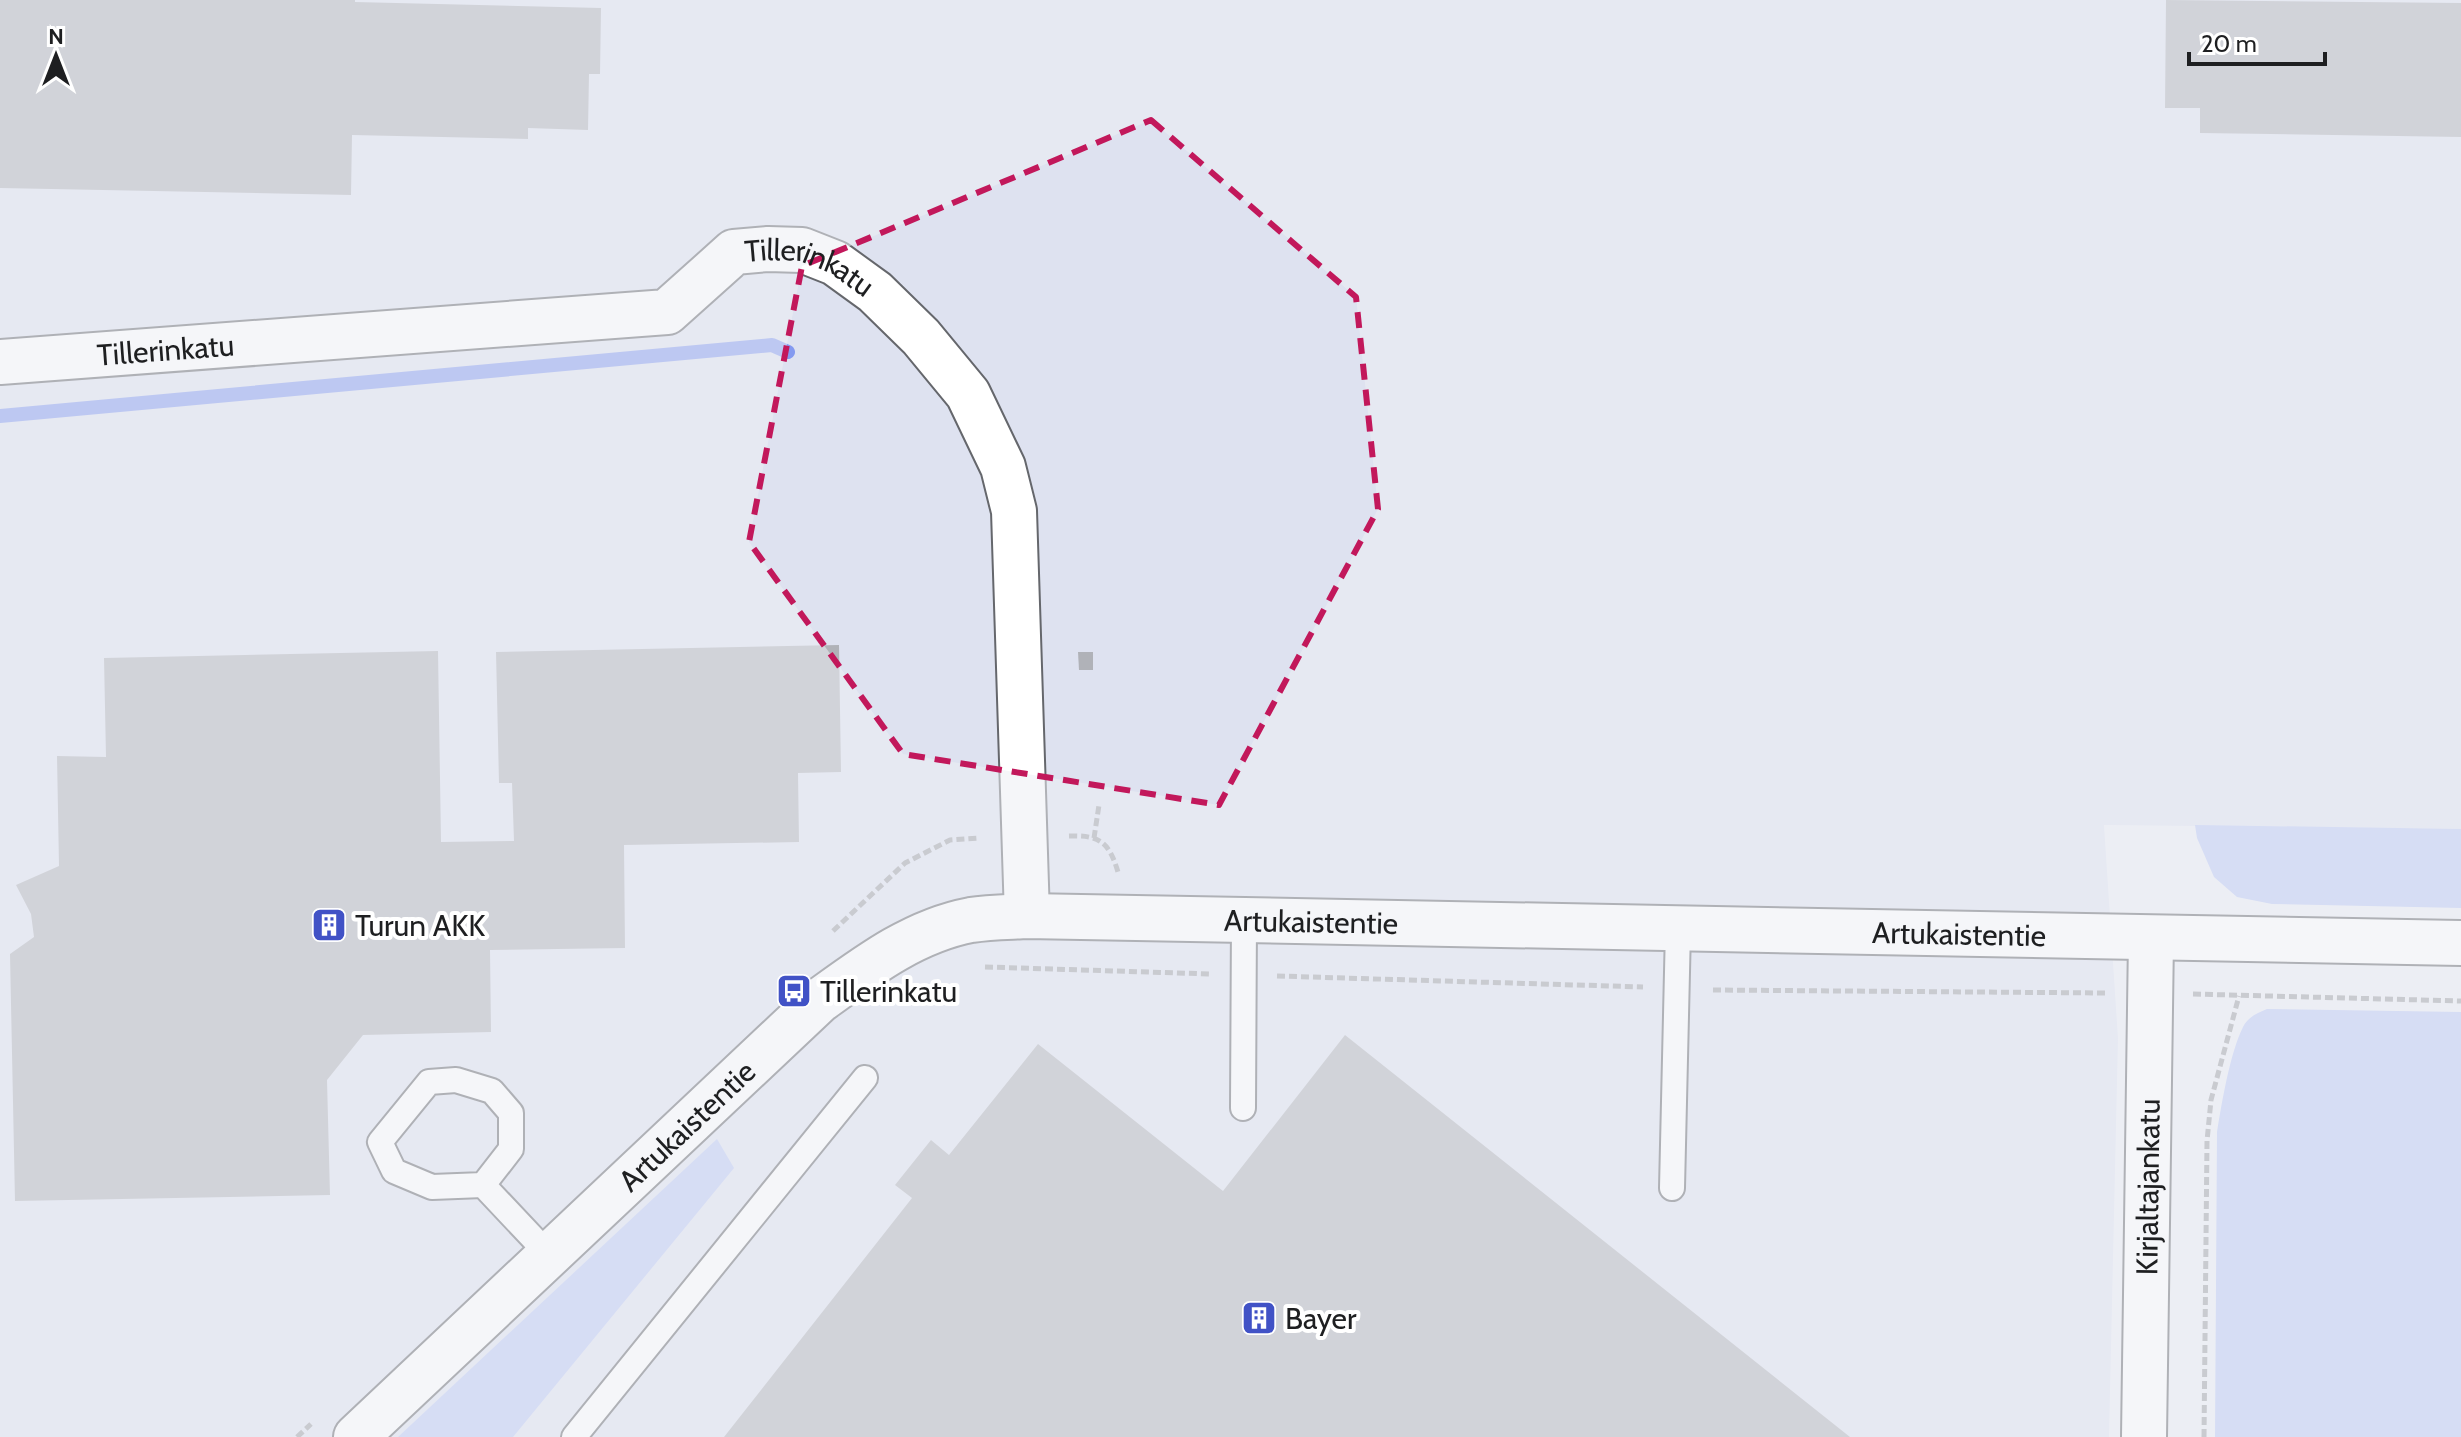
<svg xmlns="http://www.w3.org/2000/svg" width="2461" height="1437" font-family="Cabin,sans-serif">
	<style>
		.built { fill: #dee2f0 }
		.green { fill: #bac7f4 }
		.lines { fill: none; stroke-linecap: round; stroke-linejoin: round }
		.stream { stroke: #849af0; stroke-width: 14 }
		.building { fill: #b0b2b8 }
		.lane-casing { stroke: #65676c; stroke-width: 28 }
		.street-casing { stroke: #65676c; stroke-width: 48 }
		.secondary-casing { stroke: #65676c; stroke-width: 48 }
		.path { stroke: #9e9fa4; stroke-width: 5; stroke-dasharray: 8 4; stroke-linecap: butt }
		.lane { stroke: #fff; stroke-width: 24 }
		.street { stroke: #fff; stroke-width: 44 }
		.secondary { stroke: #fff; stroke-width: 44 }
		.marked { fill: none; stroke: #c2185b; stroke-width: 6; stroke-dasharray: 16 10; stroke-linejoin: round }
		.labels { text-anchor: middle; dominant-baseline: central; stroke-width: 8; stroke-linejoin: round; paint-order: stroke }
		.street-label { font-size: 30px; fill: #1e1f21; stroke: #fff }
		.poi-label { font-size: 30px; fill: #1e1f21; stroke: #fff; text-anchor: start }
	</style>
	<rect width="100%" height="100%" fill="#eceef4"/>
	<polygon class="built" points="0,0 2461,0 2461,829 2104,825 2118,1038 2109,1437 0,1437"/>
	<g class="green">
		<polygon points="2195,825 2461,829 2461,908 2272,904 2237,897 2214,877 2197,838"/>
		<path d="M 2267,1009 L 2461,1012 L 2461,1437 L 2215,1437 L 2217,1132 C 2222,1102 2230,1053 2243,1027 C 2248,1017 2257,1013 2267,1009 Z"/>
		<polygon points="717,1139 734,1168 513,1437 398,1437"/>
	</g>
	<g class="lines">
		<polyline class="stream" points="0,416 772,345 788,352"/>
	</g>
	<g class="building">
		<polygon points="0,0 355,0 355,2 601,8 600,74 589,74 588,130 528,128 528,139 352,135 351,195 0,188"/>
		<polygon points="2166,0 2461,3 2461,137 2200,133 2200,108 2165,108"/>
		<polygon points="839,645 841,772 798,773 799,842 624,845 625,948 490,950 491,1032 363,1035 327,1080 330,1195 15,1201 10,954 34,937 31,914 16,885 59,866 57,756 106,757 104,658 438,651 441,842 514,841 512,783 499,783 496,652"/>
		<polygon points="1078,652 1093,652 1093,670 1079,670"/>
		<polygon points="1345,1035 1850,1437 724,1437 912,1198 895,1185 931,1140 949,1155 1038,1044 1223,1191"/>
	</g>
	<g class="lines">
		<g class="lane-casing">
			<g id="lane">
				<polyline points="1243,1108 1244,920"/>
				<polyline points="483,1185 432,1187 394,1171 380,1142 429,1082 456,1080 492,1091 511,1113 511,1149 483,1185 549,1255"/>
				<polyline points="1672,1188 1678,929"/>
				<polyline points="574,1437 865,1078"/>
			</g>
		</g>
		<g class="street-casing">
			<g id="street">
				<path id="s1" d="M 0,362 L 667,312 L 734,252 L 768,249 L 802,250 L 835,263 L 875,292 L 921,337 L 968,394 L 1003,467 L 1014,511 L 1027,916"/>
				<path id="s2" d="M 2144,1437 L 2151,938"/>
			</g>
		</g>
		<g class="secondary-casing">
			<g id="secondary">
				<path id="s3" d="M 356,1437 L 819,1001 C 866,967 913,931 971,920 C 989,917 1009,917 1027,916 L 2461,943"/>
			</g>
		</g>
		<g class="path">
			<path d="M 1069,836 C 1100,835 1109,842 1118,872"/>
			<polyline points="1094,838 1099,805"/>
			<polyline points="833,931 905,863 950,840 979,838"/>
			<polyline points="985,967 1211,974"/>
			<polyline points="1277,976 1643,987"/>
			<polyline points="1713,990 2107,993"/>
			<polyline points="2193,994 2461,1001"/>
			<polyline points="297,1437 311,1424"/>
			<polyline points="2204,1437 2207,1141 2211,1100 2239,996"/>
		</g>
		<use href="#lane" class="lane"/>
		<use href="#street" class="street"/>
		<use href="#secondary" class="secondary"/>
	</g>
	<path d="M0 0H2461V1437H0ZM 1151,120 L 1356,297 L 1378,509 L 1219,805 L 903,754 L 749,542 L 802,266 Z" fill="#eceef4" fill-opacity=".55" fill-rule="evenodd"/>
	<path class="marked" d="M 1151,120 L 1356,297 L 1378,509 L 1219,805 L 903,754 L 749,542 L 802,266 Z"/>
	<defs>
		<g id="building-square" transform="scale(1.8)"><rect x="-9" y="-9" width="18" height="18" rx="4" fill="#4152c6" stroke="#fff"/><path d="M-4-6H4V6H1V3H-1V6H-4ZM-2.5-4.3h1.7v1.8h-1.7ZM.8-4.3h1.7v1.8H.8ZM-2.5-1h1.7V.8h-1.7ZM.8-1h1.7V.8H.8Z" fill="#fff"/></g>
		<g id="bus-square" transform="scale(1.8)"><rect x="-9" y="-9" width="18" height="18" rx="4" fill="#4152c6" stroke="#fff"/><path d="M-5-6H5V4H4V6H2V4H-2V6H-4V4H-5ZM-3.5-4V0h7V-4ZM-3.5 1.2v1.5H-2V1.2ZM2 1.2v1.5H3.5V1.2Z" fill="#fff"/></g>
	</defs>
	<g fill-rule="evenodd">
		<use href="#building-square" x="329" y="925"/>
		<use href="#bus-square" x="794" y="991"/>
		<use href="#building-square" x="1259" y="1318"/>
	</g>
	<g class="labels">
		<g class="street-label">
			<text stroke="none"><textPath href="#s1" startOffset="838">Tillerinkatu</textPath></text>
			<text stroke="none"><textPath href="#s1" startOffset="166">Tillerinkatu</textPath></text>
			<text stroke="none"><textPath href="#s3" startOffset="1150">Artukaistentie</textPath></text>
			<text stroke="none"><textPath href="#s3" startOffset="1798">Artukaistentie</textPath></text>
			<text stroke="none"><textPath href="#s3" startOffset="454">Artukaistentie</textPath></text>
			<text stroke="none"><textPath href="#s2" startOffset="250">Kirjaltajankatu</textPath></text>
		</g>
		<g class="poi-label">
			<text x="355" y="925">Turun AKK</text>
			<text x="820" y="991">Tillerinkatu</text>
			<text x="1285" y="1318">Bayer</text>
		</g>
	</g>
	<g transform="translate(56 56)" stroke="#ffffff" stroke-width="6" paint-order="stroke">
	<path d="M0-6L14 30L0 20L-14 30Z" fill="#1e1f21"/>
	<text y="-12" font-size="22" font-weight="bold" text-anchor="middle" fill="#1e1f21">N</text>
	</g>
	<path d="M2189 52v12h136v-12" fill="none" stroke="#1e1f21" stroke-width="4"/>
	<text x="2201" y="52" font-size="24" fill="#1e1f21" stroke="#ffffff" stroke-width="6" paint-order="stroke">20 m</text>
</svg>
